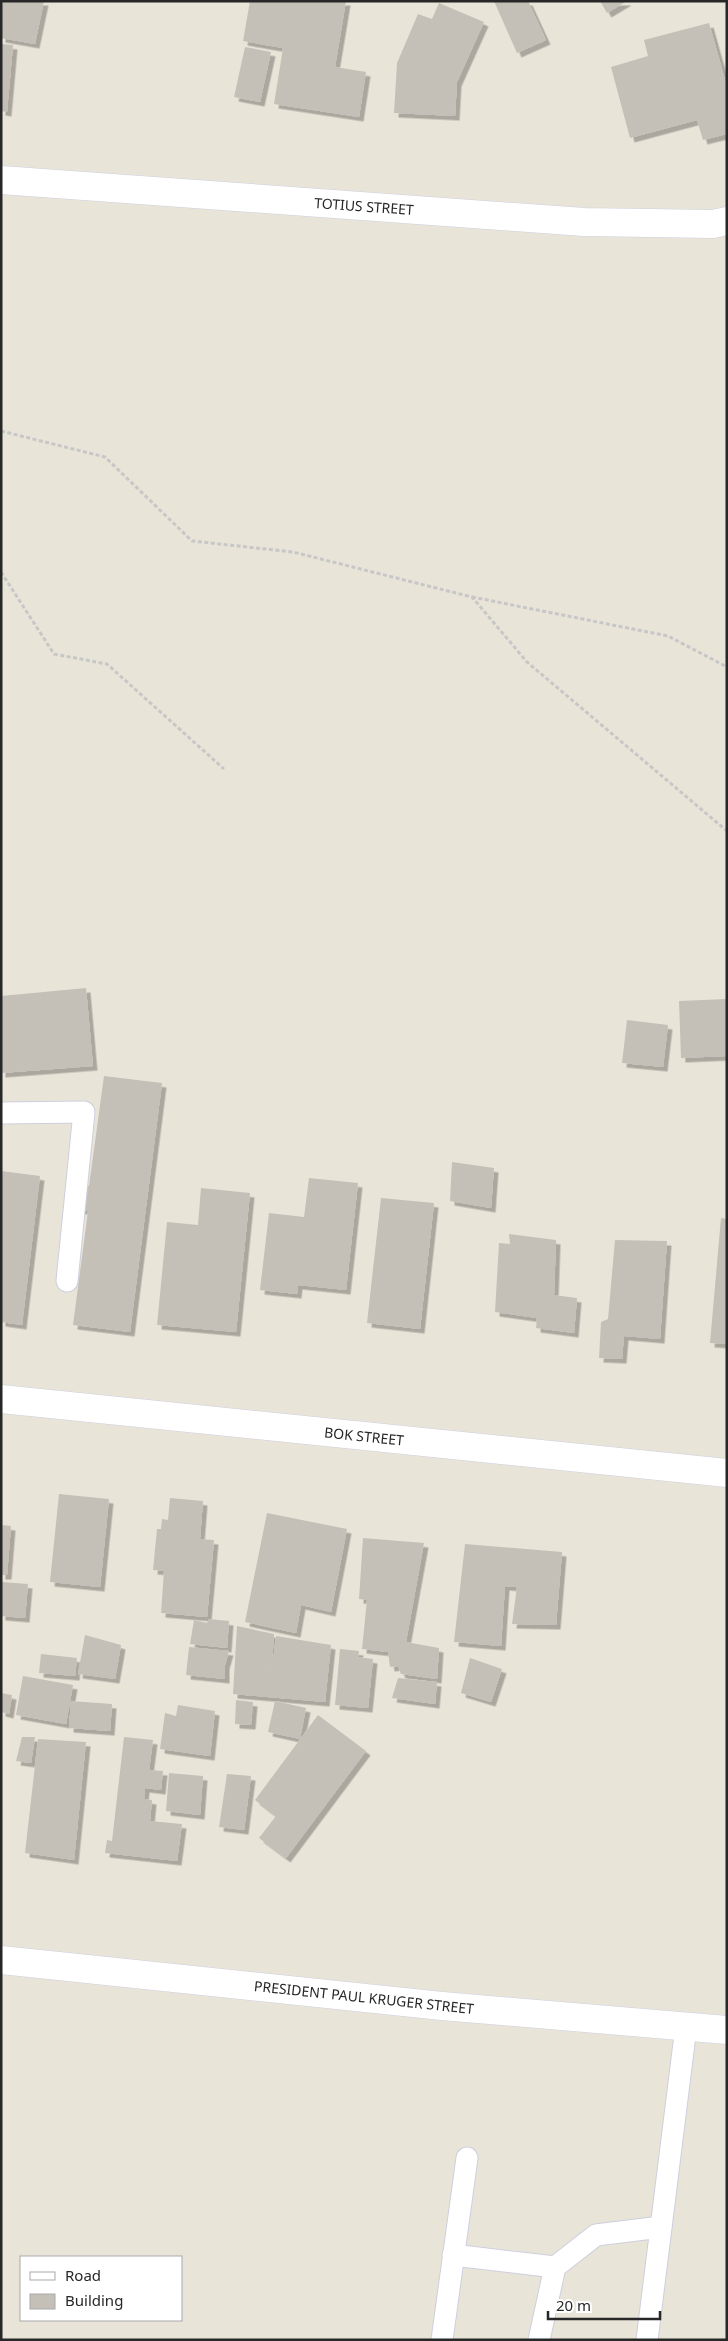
<svg xmlns="http://www.w3.org/2000/svg" width="728" height="2341" font-family="'Noto Sans',sans-serif">
	<style>
		.building { fill: #c4c0b8; filter: url(#shadow) }
		.lines { fill: none; stroke-linecap: round; stroke-linejoin: round }
		.lane-casing { stroke: #cecfdf; stroke-width: 23 }
		.street-casing { stroke: #cecfdf; stroke-width: 29 }
		.path { stroke: #c7c7c7; stroke-width: 3; stroke-dasharray: 4 2.5; stroke-linecap: butt }
		.lane { stroke: #fff; stroke-width: 21 }
		.street { stroke: #fff; stroke-width: 28 }
		.labels { text-anchor: middle; dominant-baseline: central; stroke-width: 4; stroke-linejoin: round; paint-order: stroke }
		.street-label { font-size: 14px; fill: #272727; stroke: #fff }
	</style>
	<defs>
		<filter id="shadow"><feDropShadow dx="4.5" dy="4.5" stdDeviation="0" flood-color="#0004"/></filter>
	</defs>
	<rect width="100%" height="100%" fill="#e9e4d8"/>
	<g class="building">
		<polygon points="1,1 44,1 35,44 1,38"/>
		<polygon points="250,1 346,1 335,67 366,72 359,117 274,104 283,48 243,41"/>
		<polygon points="494,1 528,1 546,40 517,53"/>
		<polygon points="600,1 627,1 607,13"/>
		<polygon points="439,3 484,22 457,82 455,116 394,113 397,63 418,14 432,19"/>
		<polygon points="709,23 727,87 727,134 703,140 697,120 630,138 611,67 648,56 644,40"/>
		<polygon points="1,44 13,45 7,112 1,111"/>
		<polygon points="245,47 271,52 260,102 234,97"/>
		<polygon points="86,988 93,1066 1,1073 1,996"/>
		<polygon points="727,999 727,1056 681,1058 679,1001"/>
		<polygon points="627,1020 668,1025 663,1067 622,1063"/>
		<polygon points="104,1076 162,1083 130,1332 73,1325 88,1211 73,1208 75,1185 89,1186"/>
		<polygon points="452,1162 494,1168 491,1208 450,1201"/>
		<polygon points="1,1171 40,1176 22,1325 1,1322"/>
		<polygon points="309,1178 358,1183 346,1290 298,1285 297,1294 260,1290 269,1213 304,1217"/>
		<polygon points="201,1188 250,1193 236,1332 157,1325 167,1222 198,1225"/>
		<polygon points="381,1198 434,1203 420,1329 367,1323"/>
		<polygon points="721,1218 727,1219 727,1344 710,1343"/>
		<polygon points="509,1234 556,1240 554,1295 577,1298 574,1333 536,1328 537,1318 495,1312 499,1243 510,1244"/>
		<polygon points="615,1240 667,1241 660,1339 624,1336 622,1359 599,1358 601,1322 608,1319"/>
		<polygon points="59,1494 109,1499 100,1587 50,1582"/>
		<polygon points="170,1498 203,1501 200,1539 214,1540 207,1617 161,1613 164,1571 153,1570 157,1529 161,1529 162,1519 168,1520"/>
		<polygon points="267,1513 347,1529 331,1612 301,1605 296,1633 245,1622"/>
		<polygon points="1,1525 11,1526 7,1575 1,1575"/>
		<polygon points="363,1538 424,1543 406,1642 439,1648 437,1679 401,1674 398,1666 390,1667 388,1652 362,1649 367,1600 359,1599"/>
		<polygon points="465,1544 562,1552 556,1625 512,1624 517,1587 505,1586 501,1646 454,1642"/>
		<polygon points="1,1582 28,1584 25,1618 1,1616"/>
		<polygon points="209,1619 229,1621 227,1648 190,1644 194,1620 207,1623"/>
		<polygon points="237,1626 274,1634 271,1679 276,1636 331,1645 325,1702 233,1694"/>
		<polygon points="85,1635 121,1645 115,1679 78,1674"/>
		<polygon points="189,1647 229,1651 225,1665 225,1679 186,1675"/>
		<polygon points="340,1649 359,1651 358,1657 373,1659 368,1708 335,1705"/>
		<polygon points="41,1654 77,1658 75,1676 39,1673"/>
		<polygon points="470,1658 502,1669 491,1702 461,1693"/>
		<polygon points="23,1676 73,1685 66,1724 16,1715"/>
		<polygon points="398,1678 437,1682 435,1704 392,1698"/>
		<polygon points="1,1693 12,1695 9,1714 1,1712"/>
		<polygon points="236,1700 253,1702 251,1725 235,1724"/>
		<polygon points="71,1701 112,1704 110,1731 69,1728"/>
		<polygon points="275,1701 306,1708 300,1739 268,1732"/>
		<polygon points="178,1705 215,1711 210,1756 160,1749 165,1713 176,1716"/>
		<polygon points="318,1715 366,1751 286,1858 259,1838 276,1816 255,1800"/>
		<polygon points="22,1737 35,1737 31,1763 16,1761"/>
		<polygon points="124,1737 153,1740 149,1770 163,1771 161,1790 145,1788 144,1799 152,1800 150,1821 182,1824 177,1861 105,1853 107,1840 112,1841"/>
		<polygon points="38,1739 86,1742 74,1860 25,1853"/>
		<polygon points="169,1773 203,1776 200,1815 166,1811"/>
		<polygon points="227,1774 251,1776 244,1830 219,1827"/>
	</g>
	<g class="lines">
		<g class="lane-casing">
			<g id="lane">
				<polyline points="1,1113 84,1112 67,1281"/>
				<polyline points="453,2255 555,2267"/>
				<polyline points="442,2340 467,2158"/>
				<polyline points="539,2340 555,2267 596,2235 661,2227"/>
				<polyline points="647,2340 686,2027"/>
			</g>
		</g>
		<g class="street-casing">
			<g id="street">
				<polyline points="1,180 584,222 713,224 727,221"/>
				<polyline points="1,1399 727,1473"/>
				<polyline points="1,1960 442,2006 727,2030"/>
			</g>
		</g>
		<g class="path">
			<polyline points="1,431 105,457 192,541 293,552 472,597 527,662 727,831"/>
			<polyline points="1,572 54,654 107,664 224,769"/>
			<polyline points="472,597 668,636 727,667"/>
		</g>
		<use href="#lane" class="lane"/>
		<use href="#street" class="street"/>
	</g>
	<g class="labels">
		<g class="street-label">
			<text transform="translate(364 206) rotate(4)">TOTIUS STREET</text>
			<text transform="translate(364 1436) rotate(6)">BOK STREET</text>
			<text transform="translate(364 1997) rotate(6)">PRESIDENT PAUL KRUGER STREET</text>
		</g>
	</g>
	<rect width="728" height="2341" fill="none" stroke="#272727" stroke-width="5"/>
	<rect x="20" y="2256" width="162" height="65" fill="#ffffff" stroke="#a9a9a9"/>
	<rect x="30" y="2272" width="25" height="8" fill="#ffffff" stroke="#a9a9a9"/>
	<text x="65" y="2281" font-size="15" fill="#272727">Road</text>
	<rect x="30" y="2294" width="25" height="15" fill="#c4c0b8" stroke="#a9a9a9"/>
	<text x="65" y="2306" font-size="15" fill="#272727">Building</text>
	<path d="M548 2311v8h112v-8" fill="none" stroke="#272727" stroke-width="2.5"/>
	<text x="556" y="2311" font-size="15" fill="#272727" stroke="#ffffff" stroke-width="4" paint-order="stroke">20 m</text>
</svg>
